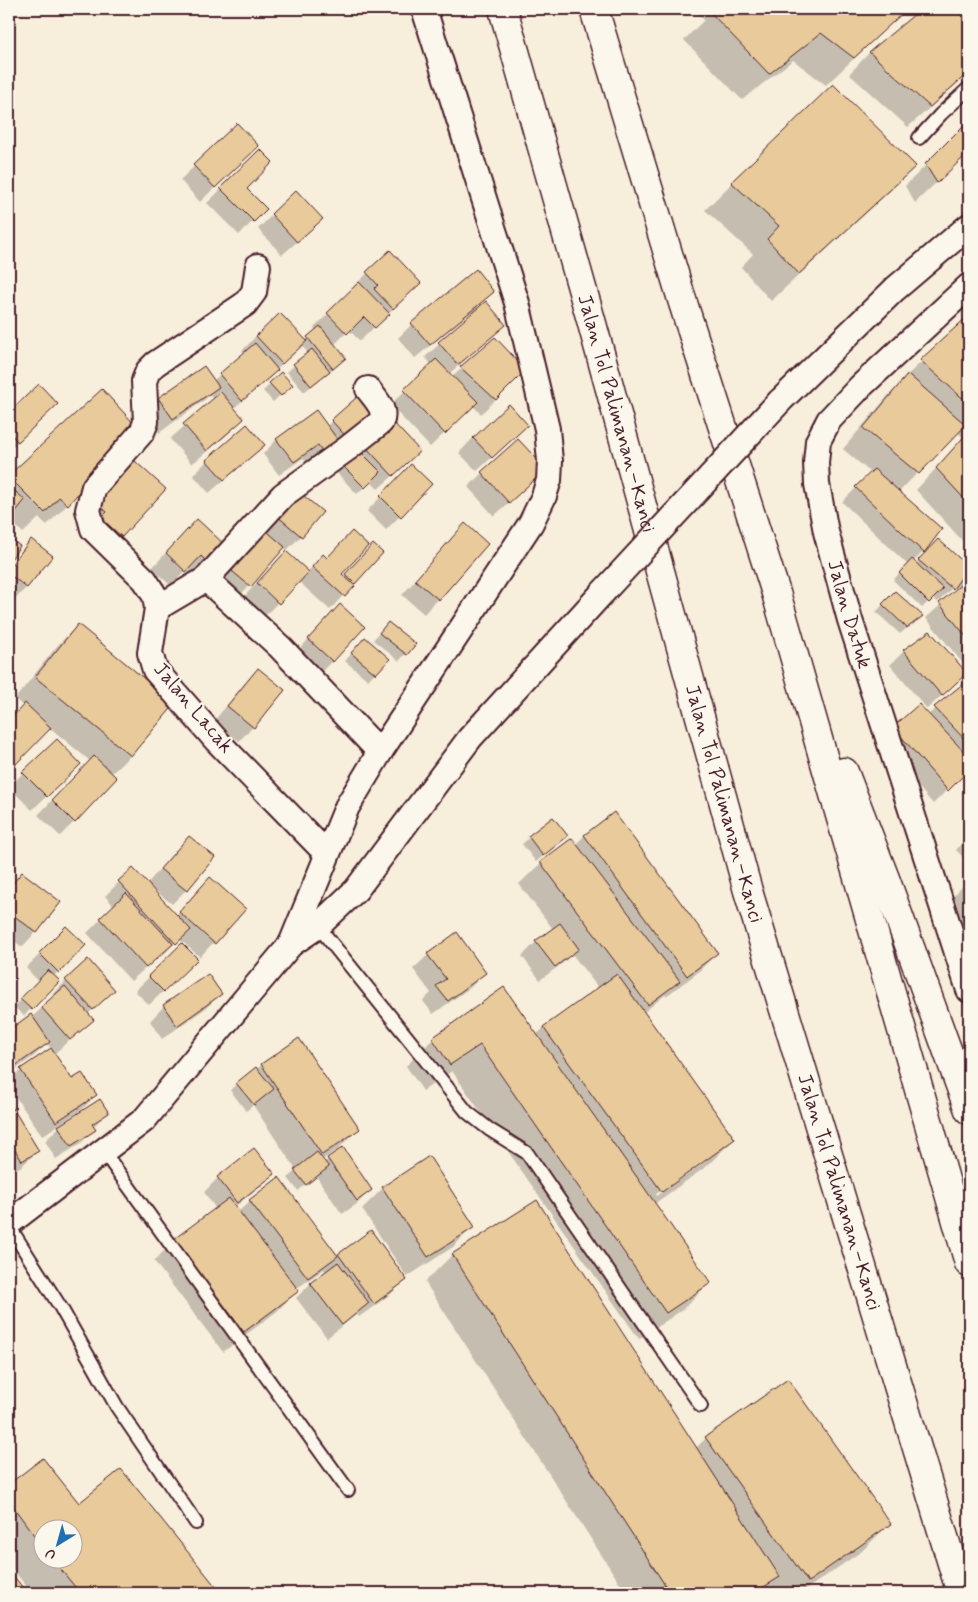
<svg xmlns="http://www.w3.org/2000/svg" width="978" height="1602" font-family="Mynerve,sans-serif">
	<style>
		.shadow { fill: #0003; fill-rule: evenodd }
		.building { fill: #e8ca9b; stroke: #4a1f2b }
		.lines { fill: none; stroke-linecap: round; stroke-linejoin: round }
		.service-casing { stroke: #4a1f2b; stroke-width: 16 }
		.minor-casing { stroke: #4a1f2b; stroke-width: 28 }
		.motorway-casing { stroke: #4a1f2b; stroke-width: 31 }
		.service { stroke: #fbf7ec; stroke-width: 12 }
		.minor { stroke: #fbf7ec; stroke-width: 24 }
		.motorway { stroke: #fbf7ec; stroke-width: 28 }
		.minor-bridge-casing { stroke: #4a1f2b; stroke-width: 28; stroke-linecap: butt }
		.minor-bridge { stroke: #fbf7ec; stroke-width: 24 }
		.labels { text-anchor: middle; dominant-baseline: central; stroke-width: 4.5; stroke-linejoin: round; paint-order: stroke }
		.street-label { font-size: 20px; fill: #4a1f2b; stroke: #fbf7ec }
	</style>
	<rect width="100%" height="100%" fill="#f7eedc"/>
	<filter id="ink" filterUnits="userSpaceOnUse"><feTurbulence type="fractalNoise" baseFrequency=".02" numOctaves="2"/><feDisplacementMap in="SourceGraphic" scale="10" xChannelSelector="R" yChannelSelector="G"/><feConvolveMatrix kernelMatrix="1 2 1 2 8 2 1 2 1" color-interpolation-filters="sRGB"/></filter>
	<g filter="url(#ink)">
		<g class="shadow">
			<polygon points="693,9 906,9 826,85 793,60 742,100 684,40 704,20"/>
			<polygon points="923,9 969,9 969,73 908,127 849,74 869,53"/>
			<polygon points="969,122 969,151 915,203 905,186"/>
			<polygon points="237,125 243,160 200,202 180,180"/>
			<polygon points="260,151 245,189 265,209 239,235 207,203"/>
			<polygon points="915,166 888,193 771,301 741,267 753,254 705,210 732,183"/>
			<polygon points="272,215 307,233 282,255 258,229"/>
			<polygon points="390,252 405,297 360,341 349,330 334,345 338,365 304,392 287,372 308,353 301,345 262,384 234,408 243,419 229,433 192,464 170,439 214,400 210,395 203,401 159,433 144,413 158,399 203,367 213,381 245,353 242,351 256,336 305,341 316,331 314,328 354,288 353,287"/>
			<polygon points="493,292 477,307 504,324 449,374 452,377 495,339 525,370 481,414 473,406 430,447 390,405 432,365 425,357 472,315 470,313 415,358 398,338 412,324"/>
			<polygon points="969,317 969,548 916,490 964,438 957,432 899,492 941,529 923,552 913,562 915,564 924,555 967,567 969,565 969,671 926,618 957,590 954,586 938,602 932,598 922,608 893,580 908,565 842,502 871,473 843,449 887,397 901,383 900,382"/>
			<polygon points="281,374 291,385 273,402 263,391"/>
			<polygon points="39,385 42,418 9,450 9,414"/>
			<polygon points="102,391 68,504 47,525 39,518 23,533 9,519 9,477"/>
			<polygon points="374,417 313,472 303,458 279,475 263,454 277,439 326,427 332,421"/>
			<polygon points="390,421 404,466 378,489 370,481 357,494 335,471"/>
			<polygon points="473,438 512,439 477,471 459,453"/>
			<polygon points="249,459 209,493 193,475 207,461"/>
			<polygon points="113,470 121,536 107,550 88,533"/>
			<polygon points="482,473 530,484 494,516 468,487"/>
			<polygon points="397,480 431,484 386,530 367,511"/>
			<polygon points="283,506 301,536 287,550 283,547 236,600 213,580"/>
			<polygon points="465,525 486,544 424,614 402,595"/>
			<polygon points="182,535 223,545 193,577 186,570 171,586 152,568"/>
			<polygon points="31,540 51,556 26,588 12,602 9,599 9,566"/>
			<polygon points="367,552 381,553 330,610 298,581 264,617 243,598 272,566 307,572 323,556 344,577"/>
			<polygon points="895,592 921,616 900,634 876,612"/>
			<polygon points="326,620 332,661 318,675 295,654"/>
			<polygon points="388,623 414,645 399,661 373,640"/>
			<polygon points="78,625 173,704 130,756 111,774 74,822 60,836 38,815 90,761 49,727 9,769 9,722 24,707 15,699 57,646"/>
			<polygon points="929,632 951,687 927,709 890,665 904,651"/>
			<polygon points="358,646 388,659 368,680 345,661"/>
			<polygon points="258,670 253,727 239,741 214,721 244,684"/>
			<polygon points="969,680 969,750 965,755 969,759 969,768 933,804 880,742 928,715"/>
			<polygon points="23,773 65,779 32,810 9,787"/>
			<path d="M 614,814 L 717,953 L 696,974 L 666,996 L 665,995 L 643,1013 L 734,1139 L 707,1166 L 654,1204 L 709,1283 L 682,1310 L 639,1339 L 452,1071 L 423,1091 L 406,1066 L 433,1039 L 536,1035 L 544,1028 L 599,989 L 572,954 L 563,963 L 540,980 L 522,956 L 536,942 L 553,929 L 519,884 L 541,863 L 571,840 L 575,845 L 584,836 ZM 705,1159 L 705,1162 L 657,1196 L 656,1194 Z"/>
			<polygon points="553,818 567,836 536,862 522,844"/>
			<polygon points="969,834 969,863 956,850"/>
			<polygon points="189,837 186,890 172,904 153,889 152,890 176,916 196,893 244,909 200,957 179,939 161,957 160,955 131,981 87,933 114,906 105,896 119,882 147,884 175,851"/>
			<polygon points="22,873 59,902 36,932 22,947 9,937 9,886"/>
			<polygon points="969,879 969,978 944,959 951,945 942,909"/>
			<polygon points="66,928 84,945 53,977 58,981 24,1016 14,1007 39,982 26,968"/>
			<polygon points="456,934 485,972 471,987 433,1014 423,1001 431,993 413,969 428,955"/>
			<polygon points="182,973 149,1005 135,991 149,977"/>
			<polygon points="208,976 220,994 206,1008 162,1039 150,1021 164,1006"/>
			<polygon points="66,981 99,1004 88,1014 92,1020 54,1054 72,1081 96,1095 82,1109 42,1136 9,1087 9,1082 21,1070 52,1049 47,1044 34,1056 9,1074 9,1031 30,1016 31,1018 54,997 52,995"/>
			<polygon points="299,1040 359,1128 338,1149 322,1160 324,1163 328,1159 371,1189 357,1204 342,1214 316,1176 298,1191 288,1178 296,1170 253,1105 246,1111 230,1090 262,1065"/>
			<polygon points="9,1105 38,1150 23,1165 9,1174"/>
			<polygon points="107,1113 93,1127 94,1130 80,1144 56,1159 45,1141 59,1127"/>
			<polygon points="429,1158 474,1226 453,1247 407,1277 362,1209 383,1188"/>
			<polygon points="273,1174 259,1188 234,1207 238,1212 250,1201 337,1257 370,1232 405,1280 391,1294 359,1317 357,1314 327,1338 296,1298 310,1284 326,1272 324,1269 296,1289 297,1291 276,1312 223,1352 154,1261 175,1240 216,1209 204,1192 218,1178"/>
			<polygon points="537,1201 696,1448 706,1438 787,1381 889,1524 862,1551 801,1593 769,1593 766,1589 762,1593 626,1593 425,1282 452,1255"/>
			<path d="M 43,1459 L 78,1505 L 121,1471 L 219,1593 L 32,1593 L 9,1565 L 9,1486 ZM 42,1530 L 72,1530 L 72,1560 L 42,1560 Z"/>
		</g>
		<g class="building">
			<polygon points="714,9 907,9 854,58 821,33 769,74 710,12"/>
			<polygon points="921,9 969,9 969,72 930,107 869,52"/>
			<polygon points="833,84 916,166 799,274 767,239 779,226 731,182"/>
			<polygon points="969,120 969,152 937,183 925,164"/>
			<polygon points="237,123 259,146 215,188 193,165"/>
			<polygon points="260,149 273,162 247,189 267,209 254,222 220,188"/>
			<polygon points="296,190 323,219 297,242 271,214"/>
			<polygon points="390,250 421,283 393,309 374,289 378,285 366,272"/>
			<polygon points="476,269 494,292 430,345 411,323"/>
			<polygon points="359,282 390,314 375,328 364,317 347,334 327,313"/>
			<polygon points="486,301 506,325 458,365 438,342"/>
			<polygon points="280,313 307,341 282,364 256,336"/>
			<polygon points="969,315 969,404 920,360"/>
			<polygon points="320,326 346,358 333,369 307,337"/>
			<polygon points="495,337 526,370 496,400 460,367"/>
			<polygon points="255,343 278,370 242,401 219,374"/>
			<polygon points="312,349 330,371 311,386 293,364"/>
			<polygon points="436,359 478,402 445,434 403,390"/>
			<polygon points="204,366 219,387 173,419 158,398"/>
			<polygon points="281,372 293,385 281,396 269,383"/>
			<polygon points="908,374 966,425 919,474 863,428"/>
			<polygon points="39,384 58,404 18,442 9,432 9,412"/>
			<polygon points="102,389 137,427 68,505 59,497 45,513 9,477 9,475"/>
			<polygon points="221,392 244,419 207,451 183,424"/>
			<polygon points="357,397 376,417 350,441 331,420"/>
			<polygon points="509,404 528,425 492,458 473,438"/>
			<polygon points="316,410 343,447 327,458 318,445 294,462 276,439"/>
			<polygon points="390,419 420,451 393,476 363,444"/>
			<polygon points="247,424 265,445 224,480 206,460"/>
			<polygon points="969,431 969,504 936,468"/>
			<polygon points="518,439 546,469 509,503 481,472"/>
			<polygon points="356,447 381,472 365,488 341,464"/>
			<polygon points="127,454 166,489 122,537 101,518 107,512 96,502"/>
			<polygon points="411,464 432,484 401,517 380,496"/>
			<polygon points="874,469 942,529 924,553 855,487"/>
			<polygon points="9,486 25,500 9,520"/>
			<polygon points="297,490 323,512 302,537 276,515"/>
			<polygon points="197,519 225,545 208,563 201,556 186,572 166,553"/>
			<polygon points="465,523 488,544 439,600 415,580"/>
			<polygon points="261,526 285,547 251,587 226,566"/>
			<polygon points="352,531 368,546 342,574 355,586 345,597 312,567 323,554 327,558"/>
			<polygon points="9,538 20,546 9,562"/>
			<polygon points="31,539 53,556 27,588 9,574 9,568"/>
			<polygon points="938,539 969,567 953,589 918,560"/>
			<polygon points="373,544 383,553 355,584 345,574"/>
			<polygon points="286,551 309,572 279,604 257,583"/>
			<polygon points="912,559 943,589 929,603 899,573"/>
			<polygon points="969,578 969,640 939,603"/>
			<polygon points="895,591 923,616 907,628 882,604"/>
			<polygon points="340,604 365,627 333,662 308,639"/>
			<polygon points="388,622 416,644 407,655 379,633"/>
			<polygon points="78,624 175,704 131,756 35,677"/>
			<polygon points="930,631 967,673 942,696 903,650"/>
			<polygon points="365,637 390,659 376,674 351,653"/>
			<polygon points="258,668 285,690 254,728 227,706"/>
			<polygon points="969,679 969,744 934,707"/>
			<polygon points="25,703 51,728 15,765 9,760 9,721"/>
			<polygon points="919,704 969,757 969,770 948,791 893,727"/>
			<polygon points="57,739 81,764 47,797 22,772"/>
			<polygon points="94,756 117,778 75,823 52,800"/>
			<polygon points="614,812 718,953 687,976 584,835"/>
			<polygon points="553,817 568,836 543,856 528,836"/>
			<polygon points="189,836 215,857 187,891 160,869"/>
			<polygon points="572,838 680,981 648,1005 540,862"/>
			<polygon points="133,868 191,930 176,944 118,881"/>
			<polygon points="22,872 61,902 37,933 9,912 9,888"/>
			<polygon points="210,877 246,909 215,944 179,912"/>
			<polygon points="126,893 173,944 146,968 100,918"/>
			<polygon points="560,923 579,949 555,967 535,941"/>
			<polygon points="66,926 86,945 59,973 39,953"/>
			<polygon points="457,932 486,973 448,1001 436,986 446,979 427,954"/>
			<polygon points="182,943 198,959 164,992 148,976"/>
			<polygon points="88,959 115,990 93,1010 65,980"/>
			<polygon points="48,970 60,981 32,1010 20,999"/>
			<polygon points="208,974 222,994 177,1026 163,1005"/>
			<polygon points="617,974 735,1139 662,1192 543,1027"/>
			<polygon points="65,986 94,1020 70,1040 41,1007"/>
			<polygon points="504,987 711,1283 666,1313 480,1045 450,1065 432,1038"/>
			<polygon points="31,1014 50,1042 15,1066 9,1057 9,1030"/>
			<polygon points="299,1038 360,1129 322,1155 261,1064"/>
			<polygon points="51,1048 72,1079 82,1073 97,1095 56,1122 20,1069"/>
			<polygon points="256,1067 274,1089 254,1105 236,1083"/>
			<polygon points="100,1099 109,1113 92,1124 96,1130 71,1146 58,1126"/>
			<polygon points="9,1102 39,1151 22,1161 9,1140"/>
			<polygon points="343,1147 372,1190 357,1201 327,1158"/>
			<polygon points="254,1148 275,1174 237,1203 217,1177"/>
			<polygon points="317,1152 329,1167 306,1185 294,1170"/>
			<polygon points="429,1156 475,1227 428,1257 382,1187"/>
			<polygon points="279,1177 338,1256 308,1278 249,1200"/>
			<polygon points="229,1198 299,1291 244,1332 174,1239"/>
			<polygon points="537,1200 780,1577 754,1593 670,1593 452,1254"/>
			<polygon points="371,1230 407,1280 374,1304 338,1254"/>
			<polygon points="338,1262 369,1303 342,1325 310,1283"/>
			<polygon points="788,1379 891,1524 808,1582 705,1437"/>
			<polygon points="43,1458 79,1503 121,1469 221,1593 80,1593 53,1560 72,1560 72,1530 42,1530 42,1546 9,1501 9,1484"/>
			<polygon points="9,1570 27,1593 9,1593"/>
		</g>
		<g class="lines">
			<g class="service-casing">
				<g id="service">
					<polyline points="919,138 941,114 969,88"/>
					<polyline points="318,926 467,1112 490,1130 527,1153 701,1406"/>
					<polyline points="103,1151 348,1490"/>
					<polyline points="9,1226 61,1308 117,1407 196,1523"/>
				</g>
			</g>
			<g class="minor-casing">
				<g id="minor">
					<polyline points="258,266 254,292 245,304 155,364 148,371 144,381 146,422 142,432 94,487 88,510 93,529 145,580 155,596 157,608 150,653 155,670 217,741 327,854"/>
					<path id="s1" d="M 969,286 L 861,386 L 829,420 L 818,441 L 816,463 L 817,484 L 826,532 L 850,620 L 969,990"/>
					<polyline points="780,401 895,289 969,226"/>
					<path d="M 206,579 L 283,495 L 348,448 L 381,422 C 387,409 375,399 368,389"/>
					<polyline points="157,608 206,579 280,647 380,752"/>
					<polyline points="291,944 347,807 380,752 531,523 544,496 549,480 550,461 547,429 517,303 424,9"/>
					<polyline points="9,1223 144,1120 291,944 318,926 356,890 470,738 604,591"/>
				</g>
			</g>
			<g class="motorway-casing">
				<g id="motorway">
					<path id="s2" d="M 503,9 L 591,320 L 748,891 L 961,1593"/>
					<polyline points="594,9 683,303 776,593 969,1263"/>
					<polyline points="844,772 886,881 969,1110"/>
				</g>
			</g>
			<use href="#service" class="service"/>
			<use href="#minor" class="minor"/>
			<use href="#motorway" class="motorway"/>
			<g class="minor-bridge-casing">
				<polyline id="minor-bridge" points="604,591 780,401"/>
			</g>
			<use href="#minor-bridge" class="minor-bridge"/>
		</g>
	</g>
	<g class="labels">
		<g class="street-label">
			<text stroke="none"><textPath href="#s2" startOffset="420">Jalan Tol Palimanan–Kanci</textPath></text>
			<text stroke="none"><textPath href="#s1" startOffset="395">Jalan Datuk</textPath></text>
			<text transform="translate(193 708) rotate(50)">Jalan Lacak</text>
			<text stroke="none"><textPath href="#s2" startOffset="825">Jalan Tol Palimanan–Kanci</textPath></text>
			<text stroke="none"><textPath href="#s2" startOffset="1230">Jalan Tol Palimanan–Kanci</textPath></text>
		</g>
	</g>
	<rect width="978" height="1602" fill="none" stroke="#fbf7ec" stroke-width="30"/>
	<rect x="15" y="15" width="948" height="1572" fill="none" stroke="#4a1f2b" stroke-width="2" filter="url(#ink)"/>
	<g transform="translate(58 1544) rotate(217)"><circle r="24" fill="#fbf7ec" stroke="#b4a19f"/>
	<path d="M0-4L9 19L0 12L-9 19Z" fill="#1f6fb2"/>
	<text y="-8" font-size="14" font-weight="bold" text-anchor="middle" fill="#4a1f2b">U</text>
	</g>
</svg>
